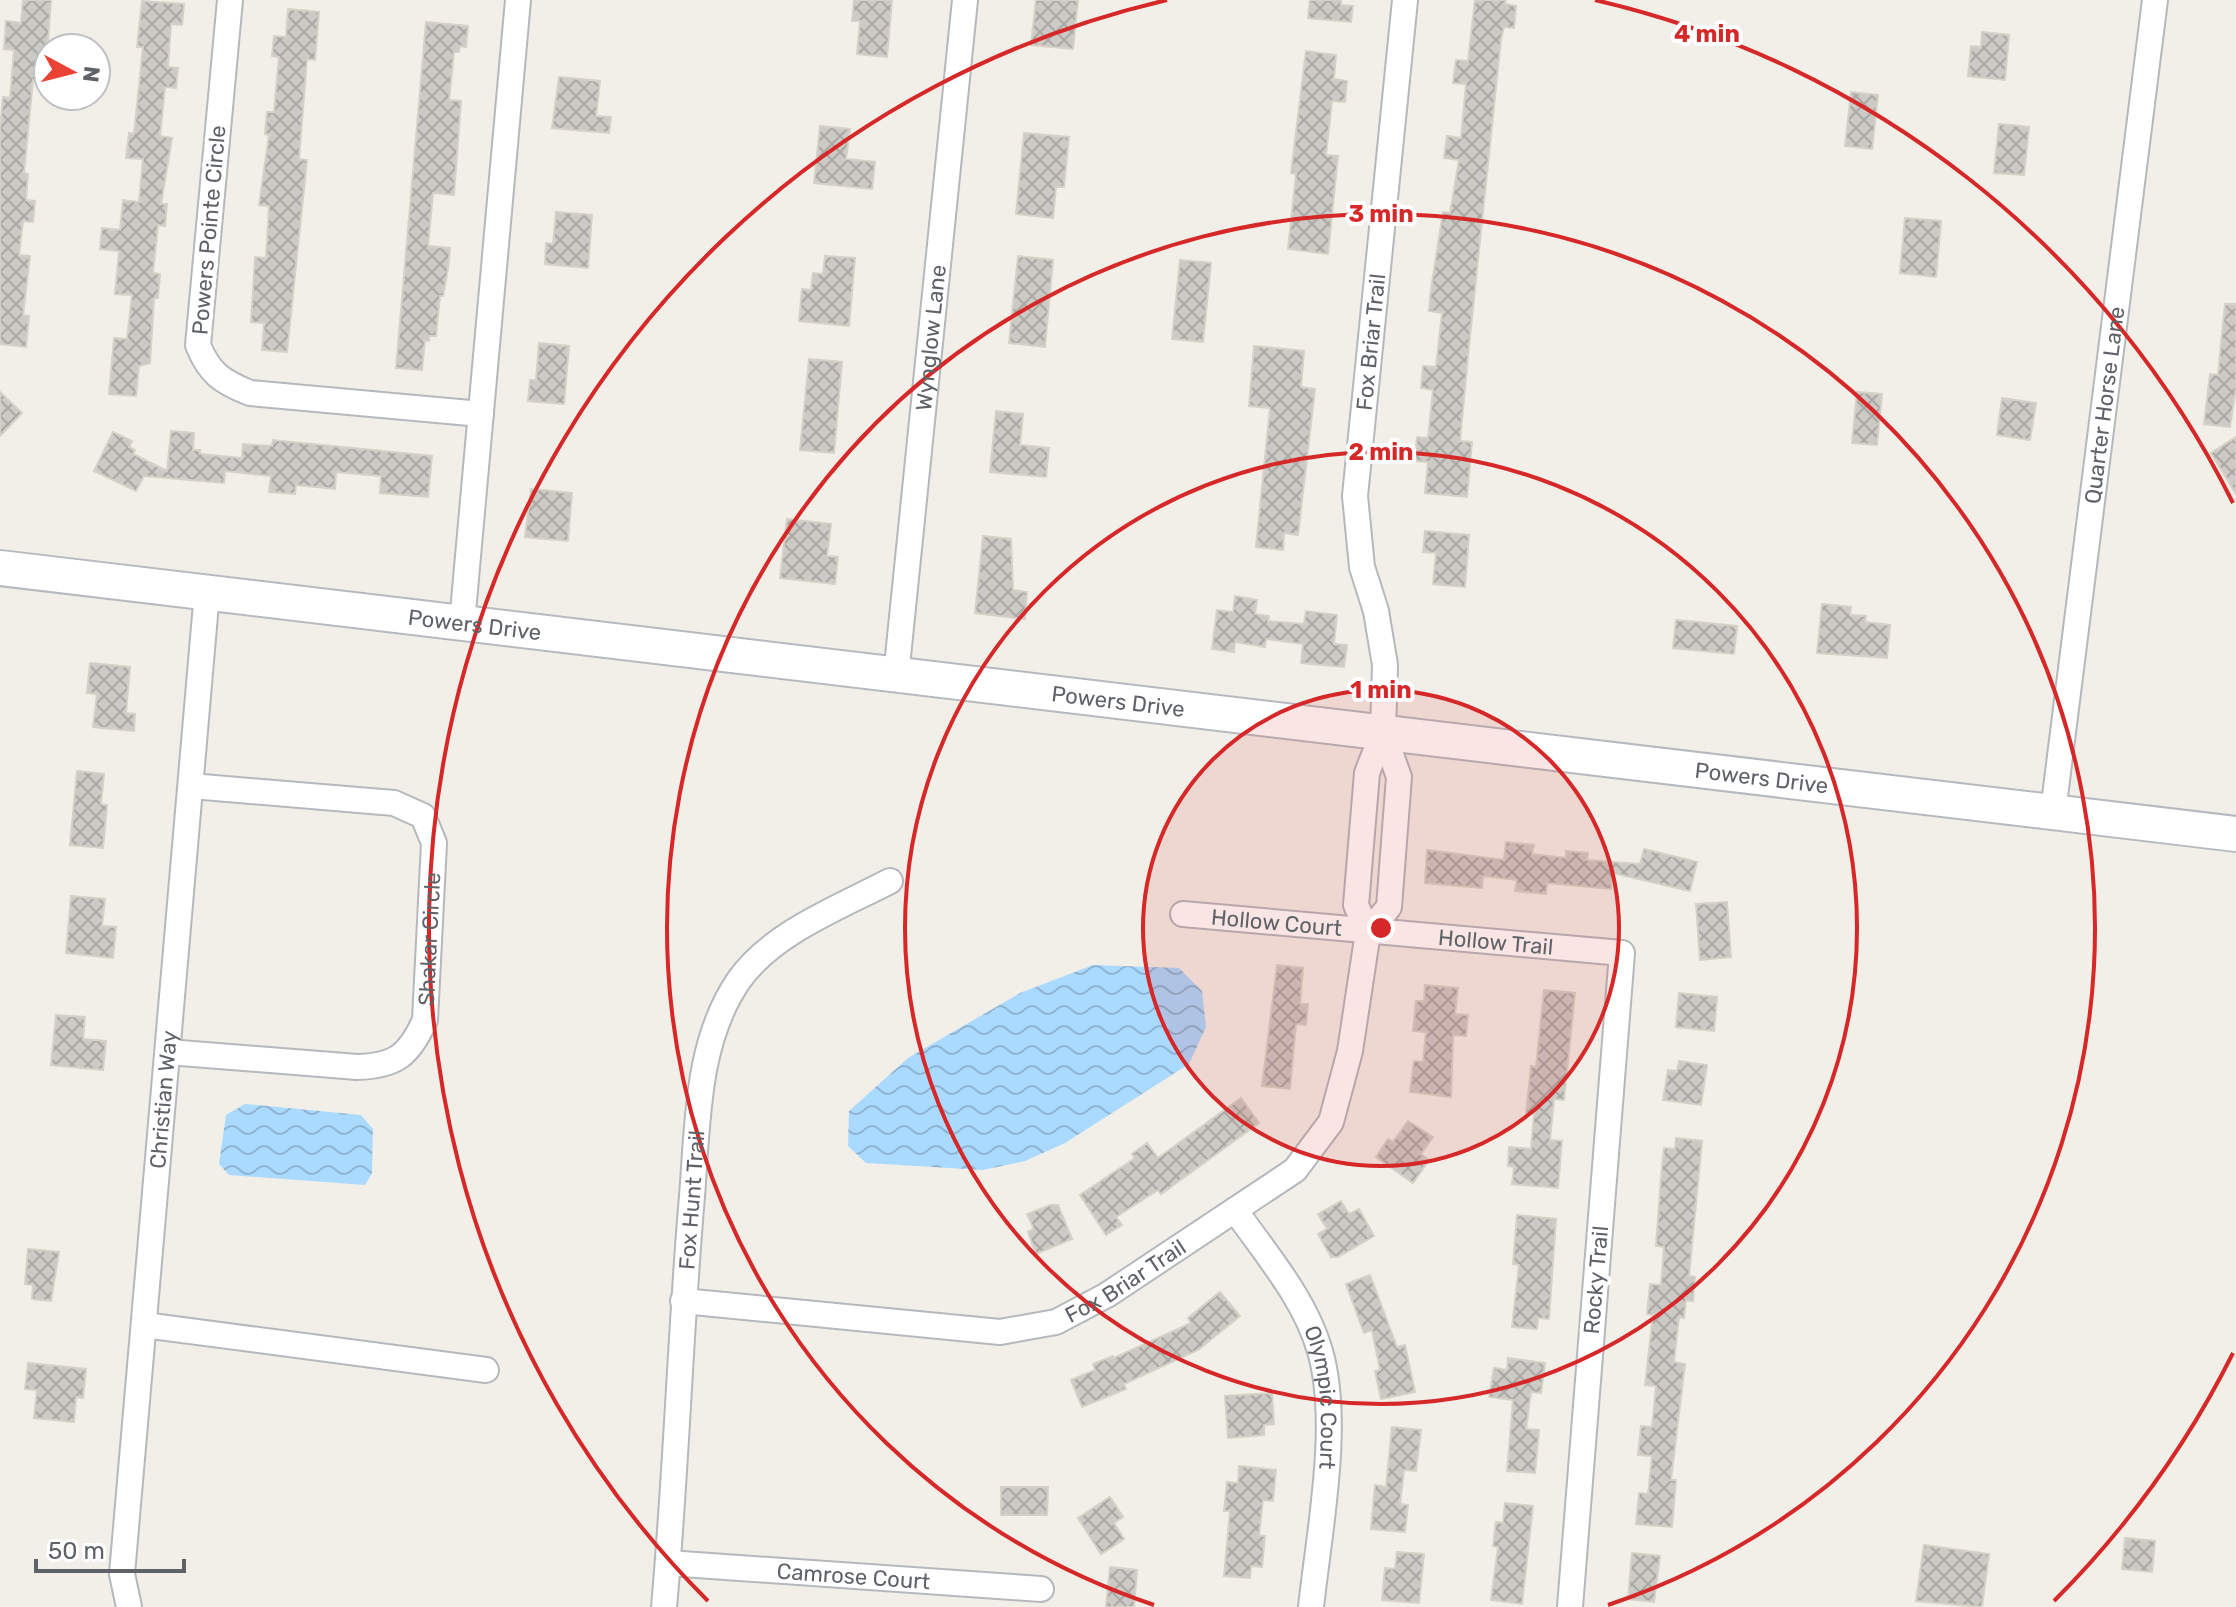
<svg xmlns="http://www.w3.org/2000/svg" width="2236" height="1607" font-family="Rubik,sans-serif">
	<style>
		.water { fill: url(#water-waves) }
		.building { fill: url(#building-cross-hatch); stroke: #d6d1c6; stroke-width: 2 }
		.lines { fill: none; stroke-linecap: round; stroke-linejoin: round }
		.street-casing { stroke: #b5b8bc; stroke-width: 28 }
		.secondary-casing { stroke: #b6babf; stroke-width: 38 }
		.street { stroke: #fff; stroke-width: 24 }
		.secondary { stroke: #fff; stroke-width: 34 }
		.ring { fill: none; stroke: #d62828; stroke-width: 4 }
		.labels { text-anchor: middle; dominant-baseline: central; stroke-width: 8; stroke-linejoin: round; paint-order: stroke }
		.street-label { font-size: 22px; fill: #5f6368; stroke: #fff }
		.centre { fill: #d62828; stroke: #fff; stroke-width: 4 }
		.ring-label { font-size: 24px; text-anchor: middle; font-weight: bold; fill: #d62828; stroke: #fff; stroke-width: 8; stroke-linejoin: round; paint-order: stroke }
	</style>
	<defs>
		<pattern id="water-waves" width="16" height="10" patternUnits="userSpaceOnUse" patternTransform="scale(2)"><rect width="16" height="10" fill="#aadaff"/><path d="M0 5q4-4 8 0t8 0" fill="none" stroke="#8eb4d2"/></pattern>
		<pattern id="building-cross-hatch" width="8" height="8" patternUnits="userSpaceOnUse" patternTransform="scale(2)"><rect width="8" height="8" fill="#cccac5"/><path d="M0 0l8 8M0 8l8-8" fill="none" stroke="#a9a8a4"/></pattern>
	</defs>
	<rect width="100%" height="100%" fill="#f1efe8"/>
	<g class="water">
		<polygon points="1093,965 1179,968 1202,991 1206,1027 1189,1064 1065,1143 1025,1161 983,1170 866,1163 848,1146 849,1111 908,1058 1020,993"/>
		<polygon points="245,1104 361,1115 373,1129 372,1173 365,1185 229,1175 219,1164 226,1115"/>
	</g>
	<g class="building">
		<polygon points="23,0 51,0 45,81 33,80 24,173 28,174 26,200 35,201 33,222 23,221 19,255 30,256 23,315 29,316 26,347 0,344 0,129 3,97 10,98 14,50 4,49 6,21 21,23"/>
		<polygon points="854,0 892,0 887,57 857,54 860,21 852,21"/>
		<polygon points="1036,0 1078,0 1073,49 1031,45"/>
		<polygon points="1310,0 1341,0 1341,5 1353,6 1351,22 1308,18"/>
		<polygon points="1475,0 1506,0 1505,4 1516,6 1514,28 1504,27 1501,39 1469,346 1460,441 1472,442 1467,497 1425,493 1428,462 1415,461 1417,437 1428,438 1433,390 1421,388 1423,366 1436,367 1442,313 1429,311 1431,289 1443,212 1450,213 1459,160 1444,158 1447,136 1461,138 1466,84 1453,83 1456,60 1468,61"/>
		<polygon points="142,1 184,4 182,25 171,24 168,67 178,68 176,88 165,87 160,136 172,138 161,204 167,204 165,226 158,225 153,273 160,274 158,298 154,298 150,363 139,366 136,396 109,394 114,338 127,339 132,295 115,294 119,251 100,249 102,228 120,230 123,200 139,202 143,159 126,158 129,133 134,134 143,47 137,47"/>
		<polygon points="288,9 319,12 315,60 307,59 299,159 307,160 287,352 262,350 264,323 251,322 255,257 266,258 269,206 259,205 269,135 265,134 267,112 274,112 279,57 272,56 274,36 286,37"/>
		<polygon points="426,22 468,26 466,47 460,46 459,52 454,52 449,100 461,101 454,195 433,193 428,246 450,248 448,269 443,296 440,296 436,336 429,336 429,341 425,340 422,370 396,368"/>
		<polygon points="1982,32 2009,35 2005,80 1968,76 1971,46 1981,47"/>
		<polygon points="1306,51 1336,55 1334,79 1347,81 1345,102 1332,101 1326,155 1338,156 1328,254 1288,249 1296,174 1291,173"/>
		<polygon points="559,77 600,81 596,116 611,117 609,133 552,128"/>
		<polygon points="1851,92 1878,95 1872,149 1845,146"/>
		<polygon points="1999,124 2029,127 2024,175 1994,173"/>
		<polygon points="820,126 850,129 846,159 875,162 872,189 814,183"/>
		<polygon points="1024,133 1069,137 1064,187 1056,187 1053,218 1016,214"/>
		<polygon points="556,212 592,215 588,268 545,264 546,243 553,244"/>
		<polygon points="1905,218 1941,221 1936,277 1900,273"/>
		<polygon points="825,256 855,258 849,326 799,321 802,289 811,290 813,273 823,274"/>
		<polygon points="1018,256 1053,260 1045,347 1009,343"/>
		<polygon points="1180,260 1211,263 1203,342 1172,339"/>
		<polygon points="2225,304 2236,304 2236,388 2230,427 2204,424 2210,374 2218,375"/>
		<polygon points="539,343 569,346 564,404 528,401 530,380 536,380"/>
		<polygon points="1254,346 1304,351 1301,387 1315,389 1298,535 1284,533 1283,550 1256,547 1270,408 1249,406"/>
		<polygon points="809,359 842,362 834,453 800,450"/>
		<polygon points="0,392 22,413 0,436"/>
		<polygon points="1857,392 1882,394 1877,445 1852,443"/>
		<polygon points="2002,398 2036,403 2030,440 1997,435"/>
		<polygon points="996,411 1023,414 1020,445 1049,448 1046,477 990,472"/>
		<polygon points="171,431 194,433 193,450 200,450 200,454 242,458 243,444 272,446 273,440 432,456 428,497 380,493 381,476 336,472 335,489 296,485 295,494 269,492 271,476 225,471 224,483 144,476 136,491 94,471 113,432 132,441 129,447 135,450 133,454 167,471"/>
		<polygon points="2236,437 2236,494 2211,453"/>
		<polygon points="531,489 572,493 568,541 525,537"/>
		<polygon points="787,519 831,524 827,556 838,557 835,584 780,578"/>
		<polygon points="1425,531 1469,535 1465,587 1433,584 1436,553 1423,552"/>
		<polygon points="983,536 1011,539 1013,590 1027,592 1025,619 975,613"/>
		<polygon points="1235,596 1257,600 1255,614 1269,616 1268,621 1304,624 1306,611 1337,615 1334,644 1347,645 1344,667 1301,663 1303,644 1266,639 1265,647 1235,642 1234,652 1212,649 1217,610 1233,612"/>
		<polygon points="1822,604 1851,607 1850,615 1866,616 1865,622 1890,625 1887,658 1817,653"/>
		<polygon points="1676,620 1737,626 1734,654 1673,648"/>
		<polygon points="90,663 130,667 126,713 135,714 134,731 93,727 97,694 87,693"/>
		<polygon points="77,771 104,774 101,804 107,805 103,848 70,845"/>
		<polygon points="1506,842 1534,845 1532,854 1566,858 1566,851 1588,853 1587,860 1640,864 1644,849 1697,862 1690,891 1613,873 1611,889 1547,883 1546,894 1515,891 1517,880 1483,876 1482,888 1425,883 1427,850 1504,860"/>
		<polygon points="71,896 105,899 102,926 116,927 113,958 66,953"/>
		<polygon points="1727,902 1731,957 1700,960 1696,904"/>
		<polygon points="1277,965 1303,968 1300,1004 1308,1004 1306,1025 1296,1024 1290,1089 1262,1086"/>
		<polygon points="1425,985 1458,988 1455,1014 1468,1015 1466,1036 1453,1035 1451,1097 1410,1092 1414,1061 1423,1062 1426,1032 1413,1031 1416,1001 1424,1001"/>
		<polygon points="1544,990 1575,993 1564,1100 1554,1099 1550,1140 1562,1141 1558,1188 1512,1184 1514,1167 1508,1166 1509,1147 1531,1149 1534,1114 1526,1114 1531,1066 1536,1067"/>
		<polygon points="1679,993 1717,997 1714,1031 1676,1027"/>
		<polygon points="56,1015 85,1017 83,1039 106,1041 103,1070 51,1065"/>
		<polygon points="1679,1061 1707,1065 1701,1105 1663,1100 1668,1070 1677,1071"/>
		<polygon points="1241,1098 1259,1123 1161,1194 1158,1190 1116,1217 1122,1225 1106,1235 1080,1195 1135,1158 1132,1154 1147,1143 1158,1158"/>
		<polygon points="1408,1121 1433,1137 1421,1154 1429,1160 1413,1183 1376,1157 1388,1139 1393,1142"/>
		<polygon points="1676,1138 1702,1141 1689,1276 1695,1277 1693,1301 1686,1300 1684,1318 1679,1317 1674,1362 1685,1364 1671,1480 1676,1480 1672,1527 1636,1524 1639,1493 1648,1494 1652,1456 1638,1455 1641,1426 1652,1427 1656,1386 1645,1385 1653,1315 1647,1314 1650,1284 1661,1285 1664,1247 1656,1246 1661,1178 1664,1148 1675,1149"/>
		<polygon points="1341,1201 1349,1214 1359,1209 1374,1236 1338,1257 1331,1257 1318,1234 1327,1229 1318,1214"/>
		<polygon points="1051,1205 1058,1205 1072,1239 1036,1254 1028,1232 1034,1229 1027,1214"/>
		<polygon points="1517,1215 1556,1219 1549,1319 1538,1318 1537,1329 1512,1327 1519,1265 1513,1264"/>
		<polygon points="28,1249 59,1252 51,1301 32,1299 33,1285 25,1284"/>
		<polygon points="1370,1275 1397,1347 1405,1345 1415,1392 1381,1399 1375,1371 1380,1370 1372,1330 1364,1333 1346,1284"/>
		<polygon points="1220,1292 1240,1316 1198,1350 1124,1384 1126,1389 1082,1407 1071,1380 1095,1370 1093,1364 1113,1356 1114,1358 1191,1323 1188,1318"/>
		<polygon points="1508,1358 1545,1363 1541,1393 1531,1392 1526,1429 1539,1430 1535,1473 1507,1471 1513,1400 1489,1397 1494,1368 1507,1370"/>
		<polygon points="28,1363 86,1369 83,1398 76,1397 74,1422 34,1418 37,1390 25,1389"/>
		<polygon points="1272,1393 1274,1424 1264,1425 1264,1435 1228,1438 1225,1396"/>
		<polygon points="1392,1427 1421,1430 1416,1471 1404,1470 1400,1504 1408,1505 1405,1532 1371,1529 1375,1485 1386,1487"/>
		<polygon points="1239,1466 1276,1470 1273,1501 1263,1500 1259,1535 1265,1536 1262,1567 1251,1566 1250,1578 1224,1576 1230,1511 1224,1511 1227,1482 1238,1483"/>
		<polygon points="1001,1487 1048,1487 1047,1515 1001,1515"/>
		<polygon points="1110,1497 1123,1517 1114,1523 1124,1539 1101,1554 1078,1518"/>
		<polygon points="1505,1503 1533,1506 1522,1604 1491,1600 1498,1547 1493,1546 1496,1522 1503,1523"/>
		<polygon points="2125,1538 2155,1541 2152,1572 2122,1569"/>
		<polygon points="1924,1545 1989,1554 1982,1607 1916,1601"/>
		<polygon points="1397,1552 1424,1554 1419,1603 1382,1600 1385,1568 1395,1569"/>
		<polygon points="1632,1553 1660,1556 1654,1602 1628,1599"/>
		<polygon points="1110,1567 1137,1570 1134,1607 1106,1607"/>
	</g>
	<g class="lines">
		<g class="street-casing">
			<g id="street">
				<path d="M 230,0 L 198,345 C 209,373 222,382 250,393 L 481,414"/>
				<polyline points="462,623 518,0"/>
				<path id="s1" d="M 896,676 L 965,0"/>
				<path id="s2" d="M 2053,812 L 2155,0"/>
				<path id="s3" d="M 1183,914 L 1622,953 L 1570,1607"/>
				<path id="s4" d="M 1368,932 L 1356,905 L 1367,773 L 1383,732 L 1385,665 L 1376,611 L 1362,567 L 1355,496 L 1405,0"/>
				<path id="s5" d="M 168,1052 L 357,1067 C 395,1066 409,1056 425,1020 L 434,843 L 423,816 L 394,803 L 191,786"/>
				<path id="s6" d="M 1235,1210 C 1266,1254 1305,1299 1320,1351 C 1341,1423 1319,1532 1311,1607"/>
				<path id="s7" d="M 683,1301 L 1000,1332 L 1056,1322 L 1107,1295 L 1295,1170 L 1331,1122 L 1350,1051 L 1368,932 L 1389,907 L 1399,777 L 1383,732"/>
				<polyline points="144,1325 486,1370"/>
				<path id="s8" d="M 668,1563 L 1041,1589"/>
				<path id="s9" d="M 129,1607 L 122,1574 L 207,592"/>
				<path id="s10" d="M 664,1607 C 676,1474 680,1341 691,1208 C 698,1133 694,1045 739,980 C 772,933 840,907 890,881"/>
			</g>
		</g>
		<g class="secondary-casing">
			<g id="secondary">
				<path id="s11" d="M 0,568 L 2236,834"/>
			</g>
		</g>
		<use href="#street" class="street"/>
		<use href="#secondary" class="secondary"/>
	</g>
	<circle cx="1381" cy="928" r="238" fill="#d62828" fill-opacity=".12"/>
	<g class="ring">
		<circle cx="1381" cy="928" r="238"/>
		<circle cx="1381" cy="928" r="476"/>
		<path d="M1154 1605A714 714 0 1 1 1608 1605"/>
		<path d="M2233 1353A952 952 0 0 1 2054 1601M708 1601A952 952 0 0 1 1167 0M1595 0A952 952 0 0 1 2233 503"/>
	</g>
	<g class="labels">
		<g class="street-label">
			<text transform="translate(209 230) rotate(-85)">Powers Pointe Circle</text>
			<text stroke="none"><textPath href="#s1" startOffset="340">Wynglow Lane</textPath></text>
			<text stroke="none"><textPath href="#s4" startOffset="600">Fox Briar Trail</textPath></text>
			<text stroke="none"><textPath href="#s2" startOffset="410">Quarter Horse Lane</textPath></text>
			<text stroke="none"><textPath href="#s11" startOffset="478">Powers Drive</textPath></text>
			<text stroke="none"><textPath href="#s11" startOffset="1126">Powers Drive</textPath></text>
			<text stroke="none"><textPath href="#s11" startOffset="1774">Powers Drive</textPath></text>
			<text stroke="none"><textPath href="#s3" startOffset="94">Hollow Court</textPath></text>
			<text stroke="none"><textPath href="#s5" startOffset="360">Shakar Circle</textPath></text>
			<text stroke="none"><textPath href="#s3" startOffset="314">Hollow Trail</textPath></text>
			<text stroke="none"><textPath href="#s9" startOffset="510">Christian Way</textPath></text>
			<text stroke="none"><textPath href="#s10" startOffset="408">Fox Hunt Trail</textPath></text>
			<text stroke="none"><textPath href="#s7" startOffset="456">Fox Briar Trail</textPath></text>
			<text transform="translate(1596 1280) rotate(-85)">Rocky Trail</text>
			<text stroke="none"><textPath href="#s6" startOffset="212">Olympic Court</textPath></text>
			<text stroke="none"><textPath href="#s8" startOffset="186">Camrose Court</textPath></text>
		</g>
	</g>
	<circle cx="1381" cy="928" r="12" class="centre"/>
	<g class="ring-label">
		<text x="1707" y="42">4 min</text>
		<text x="1381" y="222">3 min</text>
		<text x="1381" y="460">2 min</text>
		<text x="1381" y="698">1 min</text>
	</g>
	<g transform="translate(72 72) rotate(97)"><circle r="38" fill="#ffffff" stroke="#bfc1c3" stroke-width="2"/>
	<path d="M0-6L14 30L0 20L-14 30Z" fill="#ea4335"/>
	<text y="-12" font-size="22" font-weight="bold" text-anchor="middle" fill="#5f6368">N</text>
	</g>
	<path d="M36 1559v12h148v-12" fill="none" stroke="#5f6368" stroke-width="4"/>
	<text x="48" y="1559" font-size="24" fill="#5f6368" stroke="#ffffff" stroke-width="6" paint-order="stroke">50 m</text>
</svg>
